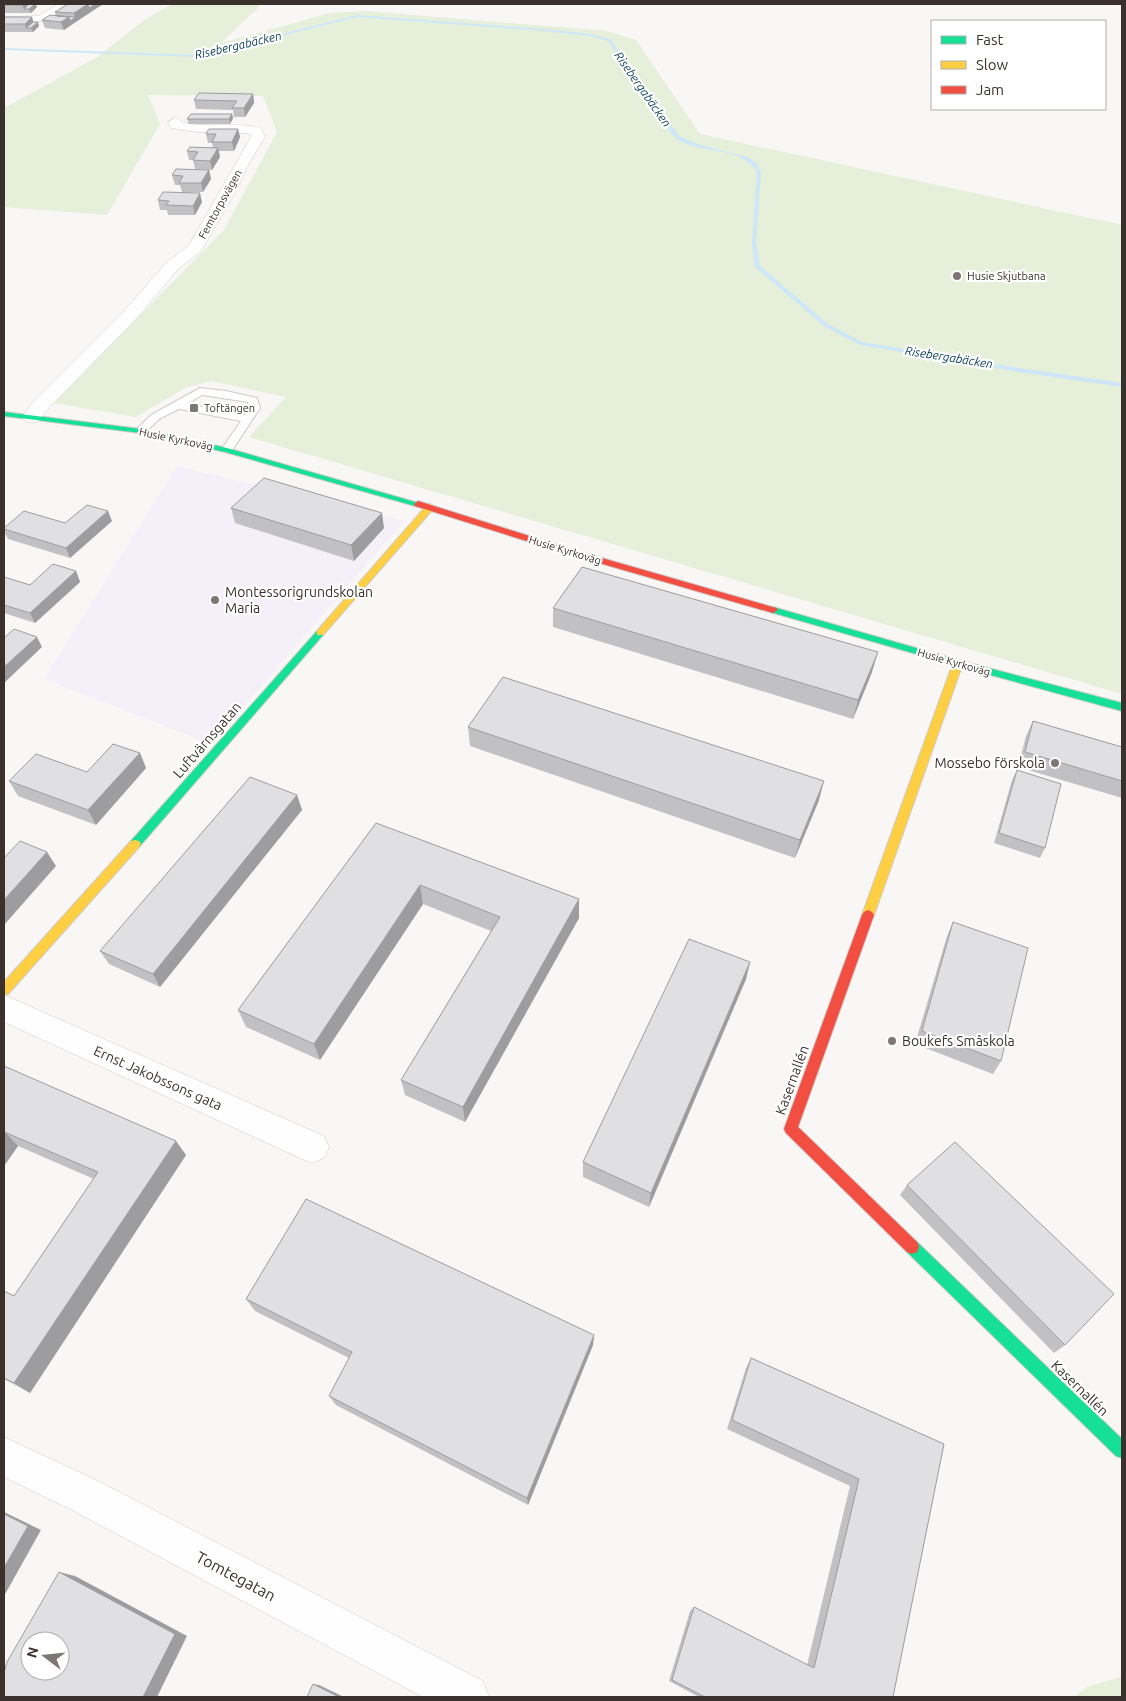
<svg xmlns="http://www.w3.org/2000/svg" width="1126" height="1701" font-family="Ubuntu,sans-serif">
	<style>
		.education { fill: #f5effa }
		.green { fill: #e6efd9 }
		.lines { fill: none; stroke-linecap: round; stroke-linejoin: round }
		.stream { fill: #cee7f8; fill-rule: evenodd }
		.lane-casing { stroke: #cfcac7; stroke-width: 2 }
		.street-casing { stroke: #cfcac7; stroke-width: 1 }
		.fast-casing { stroke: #cfcac7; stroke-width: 2 }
		.slow-casing { stroke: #cfcac7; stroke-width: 2 }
		.jam-casing { stroke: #cfcac7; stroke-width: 2 }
		.lane { fill: #fefefe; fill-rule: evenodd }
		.street { fill: #fefefe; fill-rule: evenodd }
		.fast { fill: #16e098; fill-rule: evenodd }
		.slow { fill: #ffcf43; fill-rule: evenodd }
		.jam { fill: #f24e42; fill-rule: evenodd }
		.wall { fill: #c1c0c2 }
		.shaded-wall { fill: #9d9c9e }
		.building { fill: #e0dfe1; stroke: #9d9c9e; fill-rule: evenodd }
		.poi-dot { fill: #7e7672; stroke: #fff; stroke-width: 2 }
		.labels { text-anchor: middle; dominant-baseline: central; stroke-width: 4.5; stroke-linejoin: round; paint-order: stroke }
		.far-street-label { font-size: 11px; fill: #3b312c; stroke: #fff }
		.far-poi-label { font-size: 11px; fill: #3b312c; stroke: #fff; text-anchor: start }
		.far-water-label { font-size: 12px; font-style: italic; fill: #093e59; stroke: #fff }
		.poi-label { font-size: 14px; fill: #3b312c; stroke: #fff; text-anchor: start }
		.street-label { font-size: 14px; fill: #3b312c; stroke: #fff }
		.near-street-label { font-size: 16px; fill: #3b312c; stroke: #fff }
	</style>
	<rect width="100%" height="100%" fill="#f9f7f5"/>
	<polygon class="education" points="177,466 404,521 211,744 44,679"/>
	<g class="green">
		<polygon points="172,4 262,4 221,43 330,13 365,11 607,31 636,40 700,134 1122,225 1122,694 249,437 286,397 211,381 185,388 136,417 54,403 224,230 277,132 263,96 148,95 160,124 107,215 4,207 4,108 96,58 146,19"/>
		<polygon points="1122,1677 1122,1697 1074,1697 1089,1686"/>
	</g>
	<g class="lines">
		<path class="stream" d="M 357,15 L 544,29 L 590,34 L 610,39 L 679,136 L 697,144 L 747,157 L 755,162 L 761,172 L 756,243 L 760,266 L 828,324 L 862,342 L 1019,368 L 1122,383 L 1122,387 L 1019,372 L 860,345 L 824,326 L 755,267 L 752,243 L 757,172 C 741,145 700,155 677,139 C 669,133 664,121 659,114 C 642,89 625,65 608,41 L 590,36 L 544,31 L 357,17 L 197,57 L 4,50 L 4,48 L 197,55 Z"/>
		<g class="lane-casing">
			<path id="lane" d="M 200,388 L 226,391 L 257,398 L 260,408 L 231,452 L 227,453 L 221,450 L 241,421 L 179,409 L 159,419 L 145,433 L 137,433 L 135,431 L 151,415 ZM 202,395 L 248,402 L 248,408 L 245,415 L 187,404 Z"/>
		</g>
		<g class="street-casing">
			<g id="street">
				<polygon points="58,4 71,4 46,21 4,23 4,17 39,16"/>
				<path d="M 175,118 C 180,119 181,122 185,123 C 210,128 236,122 261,128 L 265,137 L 248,165 L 236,191 L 201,251 L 178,269 L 136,319 L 46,411 L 39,421 L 32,423 L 25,421 L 22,417 L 32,403 L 124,311 L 166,263 L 189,245 L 251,137 L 250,134 L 246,133 L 196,132 L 171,128 L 168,122 Z"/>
				<polygon points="4,995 324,1136 329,1147 324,1158 312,1163 300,1158 4,1022"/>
				<polygon points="4,1437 98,1481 483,1681 489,1697 423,1697 70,1509 4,1477"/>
			</g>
		</g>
		<g class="fast-casing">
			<g id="fast">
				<polygon points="4,412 141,429 227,448 422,504 418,507 415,506 225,452 141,433 4,416"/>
				<polygon points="773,607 958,660 1122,703 1122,711 958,666 770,612 768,610"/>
				<polygon points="320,630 323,631 323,635 139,847 131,847 129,844 131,841 317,631"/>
				<polygon points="912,1240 917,1242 1122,1439 1122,1458 1116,1456 907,1252 905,1247 907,1242"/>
			</g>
		</g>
		<g class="slow-casing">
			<g id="slow">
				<polygon points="430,504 434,507 433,509 323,635 317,635 317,631 427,505"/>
				<polygon points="958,660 963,663 874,915 872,918 868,920 864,918 862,915 953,663"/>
				<polygon points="135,840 139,841 141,844 139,847 8,994 4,995 4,982 131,841"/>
			</g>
		</g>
		<g class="jam-casing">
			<g id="jam">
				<polygon points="418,501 574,550 776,608 778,610 773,613 568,554 415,506 414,504"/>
				<polygon points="868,910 872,912 874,915 798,1127 917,1242 919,1247 917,1252 912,1254 907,1252 786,1133 784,1129 862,915 864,912"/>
			</g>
		</g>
		<use href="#lane" class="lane"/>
		<use href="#street" class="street"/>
		<use href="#fast" class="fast"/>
		<use href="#slow" class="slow"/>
		<use href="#jam" class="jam"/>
	</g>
	<g class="wall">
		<polygon points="4,4 36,4 37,7 31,13 4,13"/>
		<polygon points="68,4 103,4 64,30 45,28 42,20 56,16 55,12"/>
		<polygon points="4,17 32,17 33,22 39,26 33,32 4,32"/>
		<polygon points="253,94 254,103 245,117 234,117 233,110 196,109 194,100"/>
		<polygon points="232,114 233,118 230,124 189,124 187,119"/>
		<polygon points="238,129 240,137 234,151 219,151 220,157 212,170 195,169 193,160 189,160 187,151 213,147 212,143 208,143 206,134"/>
		<polygon points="209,170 211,179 203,192 182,192 180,185 175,185 172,175"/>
		<polygon points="158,200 202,202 195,215 168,215 167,210 160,210"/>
		<polygon points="231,508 384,528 354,561 235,523"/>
		<polygon points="112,521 70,558 8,539 4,531 4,528 65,523"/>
		<polygon points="76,571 80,582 35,623 4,613 4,577 30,585"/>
		<polygon points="553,608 872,672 853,719 553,627"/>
		<polygon points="1033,721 1122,747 1122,798 1018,767 1026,736"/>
		<polygon points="468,727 819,800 795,858 470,746"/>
		<polygon points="140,753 146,768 96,825 18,796 9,781 87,772"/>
		<polygon points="1017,770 1045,848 1040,858 994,843 1012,780"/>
		<polygon points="297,795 302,810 160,987 109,964 100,951"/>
		<polygon points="376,823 579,899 579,918 465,1122 405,1095 401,1080 491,931 423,904 320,1060 246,1027 238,1010"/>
		<polygon points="953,922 1001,1061 993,1074 915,1044 947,936"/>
		<polygon points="750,962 746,979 649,1207 583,1177 583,1162"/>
		<polygon points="4,1066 186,1155 30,1393 4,1379 4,1291 14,1296 94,1179 18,1146 4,1166"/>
		<polygon points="907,1185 1065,1345 1054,1353 900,1195"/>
		<polygon points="246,1299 594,1335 593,1345 528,1505 336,1405 329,1396 349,1358 255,1311"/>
		<polygon points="751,1358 944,1444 893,1697 699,1697 669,1681 690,1611 694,1607 807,1665 850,1486 727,1429 746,1368"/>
	</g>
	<g class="shaded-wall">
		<polygon points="24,4 31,4 24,9 22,5"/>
		<polygon points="35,4 37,7 31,13 29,9"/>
		<polygon points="88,4 103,4 71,25 70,21 75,17 74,13"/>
		<polygon points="32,17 34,25 38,22 39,26 33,32 31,28 26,28 27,32 25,24"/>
		<polygon points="69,17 71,25 64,30 61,22"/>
		<polygon points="253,94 254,103 245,117 244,108"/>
		<polygon points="232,114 233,118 230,124 229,119"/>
		<polygon points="238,129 240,137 234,151 232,142"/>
		<polygon points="218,148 220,157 212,170 210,161"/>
		<polygon points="209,170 211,179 203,192 201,183"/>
		<polygon points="200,193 202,202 195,215 193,206"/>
		<polygon points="108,511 112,521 70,558 66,548"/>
		<polygon points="382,513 384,528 354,561 351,545"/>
		<polygon points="76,571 80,582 35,623 30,613"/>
		<polygon points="37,637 42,647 4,683 4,667"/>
		<polygon points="878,652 872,672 853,719 858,700"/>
		<polygon points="140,753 146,768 96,825 88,810"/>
		<polygon points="824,781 819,800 795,858 800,840"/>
		<polygon points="297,795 302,810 160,987 153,974"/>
		<polygon points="47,852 56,866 4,925 4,900"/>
		<polygon points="420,885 423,904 320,1060 314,1044"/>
		<polygon points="579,899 579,918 465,1122 463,1107"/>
		<polygon points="750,962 746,979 649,1207 651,1193"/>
		<polygon points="4,1131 18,1146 4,1166"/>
		<polygon points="176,1141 186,1155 30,1393 14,1383"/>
		<polygon points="594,1335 593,1345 528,1505 527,1498"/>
		<polygon points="4,1512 41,1530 4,1596"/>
		<polygon points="59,1572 75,1576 187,1636 157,1697 143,1697"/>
		<polygon points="313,1684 319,1685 344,1697 339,1697"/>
	</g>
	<g class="building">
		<polygon points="4,4 24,4 22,5 4,5"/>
		<polygon points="29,4 35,4 29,9 24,9"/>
		<polygon points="68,4 88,4 74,13 55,12"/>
		<polygon points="80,4 85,4 95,5 89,8 88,4"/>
		<polygon points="50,15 69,17 61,22 42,20"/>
		<polygon points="57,16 58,16 76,17 70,21 69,17"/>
		<polygon points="4,17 32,17 25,24 4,24"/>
		<polygon points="33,22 38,22 31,28 26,28"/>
		<polygon points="199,93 253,94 244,108 232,108 237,101 194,100"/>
		<polygon points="191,114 232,114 229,119 187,119"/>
		<polygon points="209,129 238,129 232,142 212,142 216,134 206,134"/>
		<polygon points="190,147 218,148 210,161 193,160 198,152 187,151"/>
		<polygon points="176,169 209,170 201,183 179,183 183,176 172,175"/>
		<polygon points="163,192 200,193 193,206 166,205 169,201 158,200"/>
		<polygon points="264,478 382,513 351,545 231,508"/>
		<polygon points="87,505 108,511 66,548 4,529 4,528 24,511 65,523"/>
		<polygon points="53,564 76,571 30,613 4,605 4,577 30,585"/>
		<polygon points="582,567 878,652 858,700 553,608"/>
		<polygon points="14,629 37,637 4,667 4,638"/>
		<polygon points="503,677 824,781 800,840 468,727"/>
		<polygon points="1033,721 1122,747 1122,781 1025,752"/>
		<polygon points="113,744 140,753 88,810 9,781 36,754 87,772"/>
		<polygon points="1017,770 1061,784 1045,848 999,833"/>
		<polygon points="250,777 297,795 153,974 100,951"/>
		<polygon points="376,823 579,899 463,1107 401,1080 500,917 420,885 314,1044 238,1010"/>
		<polygon points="20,841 47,852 4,900 4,858"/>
		<polygon points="953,922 1028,948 1001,1061 922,1031"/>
		<polygon points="689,939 750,962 651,1193 583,1162"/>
		<polygon points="4,1066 176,1141 14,1383 4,1378 4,1291 14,1296 98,1172 4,1132"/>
		<polygon points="955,1142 1114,1294 1065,1345 907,1185"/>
		<polygon points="306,1199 594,1335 527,1498 329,1396 352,1352 246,1299"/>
		<polygon points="751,1358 944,1444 893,1697 705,1697 672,1680 694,1607 814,1668 859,1479 732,1420"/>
		<polygon points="4,1514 28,1526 4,1568"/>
		<path d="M 59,1572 L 175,1634 L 143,1697 L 4,1697 L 4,1673 L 7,1662 ZM 30,1641 L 60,1641 L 60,1671 L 30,1671 Z"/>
		<polygon points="313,1684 339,1697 307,1697"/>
	</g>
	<g class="poi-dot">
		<circle cx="957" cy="276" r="5"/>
		<rect x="189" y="403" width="10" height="10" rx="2.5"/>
		<circle cx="215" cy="600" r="5"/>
		<circle cx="1055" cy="763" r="5"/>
		<circle cx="892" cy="1041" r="5"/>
	</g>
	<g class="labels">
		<g class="far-street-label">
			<text transform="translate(220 204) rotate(-61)">Femtorpsvägen</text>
			<text transform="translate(176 439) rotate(12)">Husie Kyrkoväg</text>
			<text transform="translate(565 550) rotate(17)">Husie Kyrkoväg</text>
			<text transform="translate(954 662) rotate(16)">Husie Kyrkoväg</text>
		</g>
		<g class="far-poi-label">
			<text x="967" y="276">Husie Skjutbana</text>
			<text x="204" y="408">Toftängen</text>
		</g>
		<g class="far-water-label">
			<text transform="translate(238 45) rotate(-13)">Risebergabäcken</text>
			<text transform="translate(643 89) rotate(55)">Risebergabäcken</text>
			<text transform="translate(949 357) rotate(9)">Risebergabäcken</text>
		</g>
		<g class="poi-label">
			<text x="225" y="592">Montessorigrundskolan<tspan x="225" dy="16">Maria</tspan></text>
			<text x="1045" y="763" text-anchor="end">Mossebo förskola</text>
			<text x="902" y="1041">Boukefs Småskola</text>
		</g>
		<g class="street-label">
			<text transform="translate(207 740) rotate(-49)">Luftvärnsgatan</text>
			<text transform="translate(158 1078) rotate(24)">Ernst Jakobssons gata</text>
			<text transform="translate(792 1080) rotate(-70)">Kasernallén</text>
			<text transform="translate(1080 1388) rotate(44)">Kasernallén</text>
		</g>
		<g class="near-street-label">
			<text transform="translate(236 1576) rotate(28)">Tomtegatan</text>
		</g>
	</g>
	<rect width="1126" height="1701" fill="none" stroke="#3b312c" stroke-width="10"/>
	<rect x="931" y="20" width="175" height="90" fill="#ffffff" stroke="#b1adab"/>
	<rect x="941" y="36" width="25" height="8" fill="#16e098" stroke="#b1adab"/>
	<text x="976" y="45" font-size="15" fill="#3b312c">Fast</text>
	<rect x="941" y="61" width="25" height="8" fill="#ffcf43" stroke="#b1adab"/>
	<text x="976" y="70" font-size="15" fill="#3b312c">Slow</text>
	<rect x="941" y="86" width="25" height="8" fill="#f24e42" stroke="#b1adab"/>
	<text x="976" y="95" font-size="15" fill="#3b312c">Jam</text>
	<g transform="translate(45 1656) rotate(286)"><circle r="24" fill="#ffffff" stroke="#b1adab"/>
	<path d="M0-4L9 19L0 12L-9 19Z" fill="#7e7672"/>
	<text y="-8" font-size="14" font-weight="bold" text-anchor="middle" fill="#3b312c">N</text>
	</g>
</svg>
